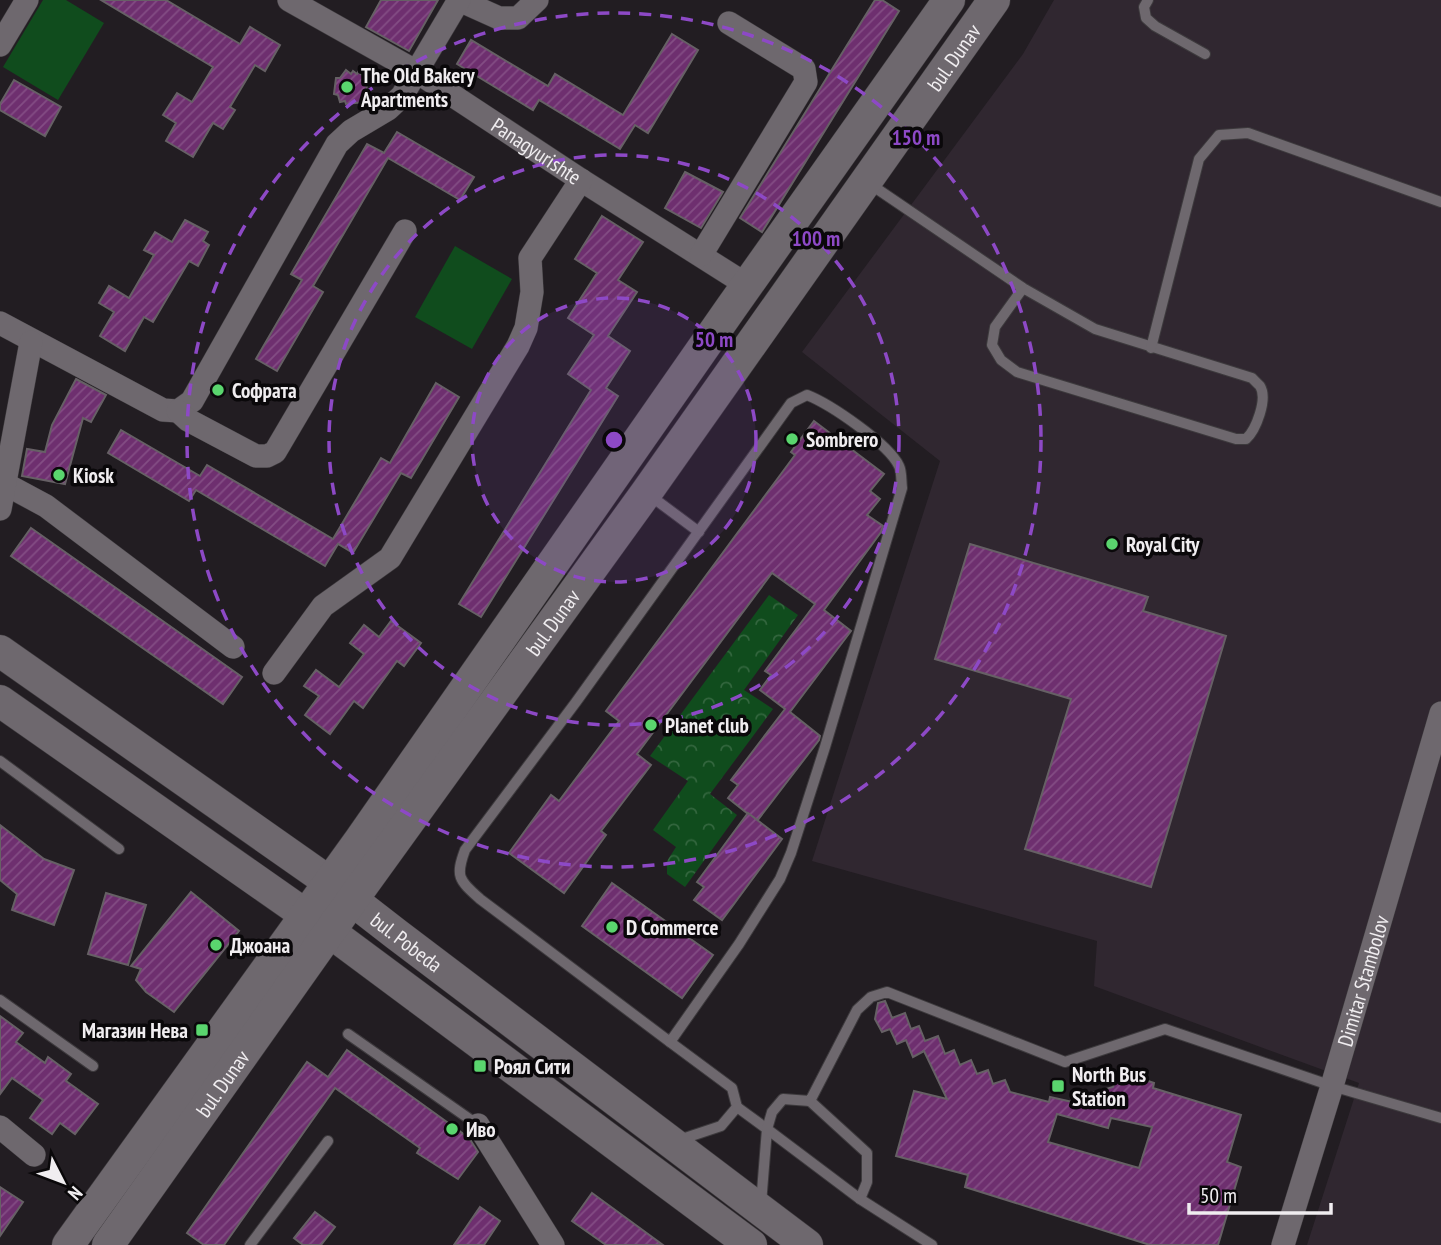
<svg xmlns="http://www.w3.org/2000/svg" width="1441" height="1245" font-family="'PT Sans Narrow',sans-serif">
	<style>
		.built { fill: #302730 }
		.park { fill: url(#park-crowns) }
		.pitch { fill: #104c1d }
		.building { fill: url(#building-hatch); stroke: #666065; stroke-width: 2; fill-rule: evenodd }
		.lines { fill: none; stroke-linecap: round; stroke-linejoin: round }
		.lane-casing { stroke: #3d3a3d; stroke-width: 12 }
		.street-casing { stroke: #3d3a3d; stroke-width: 24 }
		.secondary-casing { stroke: #3d3a3d; stroke-width: 33 }
		.lane { stroke: #6e686e; stroke-width: 10 }
		.street { stroke: #6e686e; stroke-width: 23 }
		.secondary { stroke: #6e686e; stroke-width: 32 }
		.ring { fill: none; stroke: #8d49c6; stroke-width: 3.5; stroke-dasharray: 12 9 }
		.poi-dot { fill: #5ad56e; stroke: #0a080a; stroke-width: 2.5 }
		.labels { text-anchor: middle; dominant-baseline: central; stroke-width: 7; stroke-linejoin: round; paint-order: stroke }
		.street-label { font-size: 21px; fill: #f0edf0; stroke: #0a080a }
		.poi-label { font-size: 21px; font-weight: bold; fill: #f0edf0; stroke: #0a080a; text-anchor: start }
		.centre { fill: #8d49c6; stroke: #0a080a; stroke-width: 3.5 }
		.ring-label { font-size: 21px; text-anchor: middle; font-weight: bold; fill: #8d49c6; stroke: #0a080a; stroke-width: 7; stroke-linejoin: round; paint-order: stroke }
	</style>
	<defs>
		<pattern id="park-crowns" width="20" height="18" patternUnits="userSpaceOnUse" patternTransform="scale(1.75)"><rect width="20" height="18" fill="#104c1d"/><path d="M2 6a3 3 0 1 1 6 0M12 15a3 3 0 1 1 6 0" fill="none" stroke="#33663e"/></pattern>
		<pattern id="building-hatch" width="6" height="6" patternUnits="userSpaceOnUse" patternTransform="scale(1.75)"><rect width="6" height="6" fill="#6e2f6f"/><path d="M-1 1l2-2M0 6l6-6M5 7l2-2" fill="none" stroke="#834d84"/></pattern>
	</defs>
	<rect width="100%" height="100%" fill="#221d22"/>
	<polygon class="built" points="1054,0 1441,0 1441,1245 1307,1245 1359,1083 1094,986 1097,941 812,861 940,461 802,352 1023,54"/>
	<polygon class="park" points="769,595 798,615 744,690 773,709 710,794 737,815 685,887 667,874 667,861 676,847 653,830 688,781 650,756"/>
	<g class="pitch">
		<polygon points="43,0 66,0 104,23 58,100 3,67"/>
		<polygon points="455,246 512,279 472,349 415,317"/>
	</g>
	<g class="building">
		<polygon points="101,0 166,0 240,44 250,27 280,45 265,71 255,65 230,107 235,110 223,129 213,123 193,157 166,141 176,123 163,115 177,93 192,102 213,67"/>
		<polygon points="381,0 438,0 409,51 366,27"/>
		<polygon points="875,0 882,0 899,11 762,232 740,218"/>
		<polygon points="672,34 698,50 648,133 635,125 620,149 539,100 533,110 457,64 471,40 548,86 555,74 623,115"/>
		<polygon points="346,70 351,74 353,71 357,74 358,72 368,80 364,102 346,104 345,101 340,102 338,95 334,94 336,78 340,78"/>
		<polygon points="14,80 61,107 45,136 0,110 0,104"/>
		<polygon points="397,132 474,177 460,200 388,158 313,286 323,292 277,371 256,359 302,280 291,274 367,144 384,153"/>
		<polygon points="685,172 723,192 701,228 665,208"/>
		<polygon points="602,216 643,242 618,280 637,292 608,336 630,351 606,388 618,396 481,617 459,604 591,390 568,374 594,335 568,318 597,273 575,259"/>
		<polygon points="185,220 208,232 203,241 209,245 198,266 189,261 153,322 144,317 125,351 100,336 114,312 99,303 109,286 129,298 154,255 144,250 155,232 172,242"/>
		<polygon points="76,379 106,395 91,422 83,418 65,484 22,476 27,449 45,452 52,425"/>
		<polygon points="436,383 459,397 411,478 401,473 353,553 338,544 325,566 196,490 189,501 108,453 121,430 200,476 207,465 333,539 381,458 390,463"/>
		<polygon points="814,421 884,474 870,491 880,499 867,515 883,526 881,532 824,610 851,631 790,712 820,736 819,740 757,821 728,798 738,785 731,780 785,709 760,690 771,675 765,671 815,604 772,573 637,754 651,765 601,831 606,835 564,893 509,853 551,795 559,801 619,721 606,711 795,455 791,452"/>
		<polygon points="31,528 242,677 223,704 11,556"/>
		<polygon points="970,544 1148,597 1143,611 1226,636 1151,887 1025,849 1071,699 935,659"/>
		<polygon points="391,621 421,643 404,666 397,661 363,708 354,701 330,734 305,715 319,696 304,686 316,670 339,687 364,654 350,643 364,625 379,637"/>
		<polygon points="748,813 782,839 722,920 694,900 704,887 697,882"/>
		<polygon points="0,825 44,859 74,870 54,925 12,910 17,894 0,880"/>
		<polygon points="612,883 713,955 682,998 582,926"/>
		<polygon points="191,892 239,931 174,1012 146,992 136,980 141,969 131,966"/>
		<polygon points="106,893 146,905 128,965 88,954"/>
		<path d="M 885,1001 L 892,1018 L 905,1013 L 911,1029 L 919,1026 L 925,1041 L 938,1036 L 945,1054 L 954,1050 L 960,1065 L 971,1060 L 977,1074 L 988,1070 L 993,1084 L 1005,1080 L 1010,1092 L 1049,1102 L 1050,1097 L 1077,1103 L 1078,1097 L 1113,1087 L 1116,1079 L 1131,1083 L 1133,1076 L 1154,1083 L 1153,1088 L 1241,1115 L 1227,1162 L 1241,1167 L 1218,1245 L 1150,1245 L 965,1187 L 968,1175 L 896,1156 L 914,1091 L 947,1099 L 924,1051 L 913,1057 L 906,1040 L 897,1044 L 890,1029 L 882,1032 L 875,1019 L 878,1003 ZM 1057,1114 L 1108,1128 L 1111,1118 L 1152,1127 L 1139,1168 L 1048,1142 Z"/>
		<polygon points="0,1016 23,1033 16,1042 45,1063 48,1057 71,1074 66,1081 98,1104 75,1134 60,1123 52,1134 30,1118 43,1100 12,1078 0,1094"/>
		<polygon points="347,1050 469,1138 478,1152 458,1179 417,1153 420,1148 335,1088 224,1245 204,1245 187,1233 307,1062 328,1077"/>
		<polygon points="0,1187 23,1202 0,1236"/>
		<polygon points="592,1193 663,1245 606,1245 572,1221"/>
		<polygon points="480,1207 500,1221 484,1245 454,1245"/>
		<polygon points="315,1212 335,1227 321,1245 303,1245 294,1238"/>
	</g>
	<g class="lines">
		<g class="lane-casing">
			<g id="lane">
				<polyline points="1148,0 1144,7 1146,18 1155,26 1205,54"/>
				<path d="M 867,182 L 1023,288 L 1095,329 L 1252,378 C 1253,379 1260,386 1260,386 C 1268,399 1256,430 1246,439 L 1236,439 L 1017,372 L 1001,360 L 992,345 L 995,327 L 1023,288"/>
				<polyline points="1151,348 1199,159 1219,135 1248,133 1441,202"/>
				<path d="M 807,395 C 830,404 889,444 899,466 C 902,472 901,481 902,488 L 825,747 L 791,853 L 780,879 L 739,944 L 670,1042 L 480,899 C 459,880 455,877 465,850 L 576,702 L 791,403 Z"/>
				<polyline points="648,494 699,532"/>
				<polyline points="0,761 119,849"/>
				<polyline points="0,1000 93,1066"/>
				<polyline points="348,1034 478,1125"/>
				<polyline points="670,1042 732,1088 737,1107 721,1126 676,1141"/>
				<polyline points="810,1101 867,1153 867,1182 860,1199"/>
				<polyline points="737,1107 767,1129 761,1204"/>
				<polyline points="250,1245 328,1141"/>
				<polyline points="932,1245 860,1199 767,1129 772,1112 783,1099 810,1101 857,1010 871,997 887,992 1065,1062 1165,1029 1332,1086 1441,1118"/>
			</g>
		</g>
		<g class="street-casing">
			<g id="street">
				<path id="s1" d="M 289,0 L 417,72 L 581,180 L 747,285"/>
				<polyline points="459,0 499,18 518,18 537,0"/>
				<polyline points="0,45 27,0"/>
				<polyline points="701,255 806,82 804,69 729,23"/>
				<polyline points="0,323 163,410 178,411 192,401 337,144 351,131 388,109 402,96 459,0"/>
				<polyline points="178,411 188,420 256,456 267,456 275,452 405,231"/>
				<polyline points="5,484 46,506 233,647"/>
				<polyline points="0,509 31,342"/>
				<polyline points="274,673 323,606 390,558 518,346 526,328 532,292 530,258 581,180"/>
				<polyline points="478,1125 553,1245"/>
				<polyline points="0,1127 34,1155"/>
				<path id="s2" d="M 1283,1245 L 1332,1086 L 1441,713"/>
			</g>
		</g>
		<g class="secondary-casing">
			<g id="secondary">
				<path id="s3" d="M 0,651 L 329,882 L 396,934 L 807,1245"/>
				<polyline points="0,701 330,932 751,1245"/>
				<polyline points="68,1245 360,840 731,308 949,0"/>
				<path id="s4" d="M 108,1245 L 352,900 L 646,493 L 994,0"/>
			</g>
		</g>
		<use href="#lane" class="lane"/>
		<use href="#street" class="street"/>
		<use href="#secondary" class="secondary"/>
	</g>
	<circle cx="614" cy="440" r="142" fill="#8d49c6" fill-opacity=".12"/>
	<g class="ring">
		<circle cx="614" cy="440" r="142"/>
		<circle cx="614" cy="440" r="285"/>
		<circle cx="614" cy="440" r="427"/>
	</g>
	<g class="poi-dot">
		<circle cx="347" cy="87" r="7"/>
		<circle cx="218" cy="390" r="7"/>
		<circle cx="792" cy="439" r="7"/>
		<circle cx="59" cy="475" r="7"/>
		<circle cx="1112" cy="544" r="7"/>
		<circle cx="651" cy="725" r="7"/>
		<circle cx="612" cy="927" r="7"/>
		<circle cx="216" cy="945" r="7"/>
		<rect x="195" y="1023" width="14" height="14" rx="3.5"/>
		<rect x="473" y="1059" width="14" height="14" rx="3.5"/>
		<rect x="1051" y="1079" width="14" height="14" rx="3.5"/>
		<circle cx="452" cy="1129" r="7"/>
	</g>
	<g class="labels">
		<g class="street-label">
			<text stroke="none"><textPath href="#s4" startOffset="1458">bul. Dunav</textPath></text>
			<text stroke="none"><textPath href="#s1" startOffset="290">Panagyurishte</textPath></text>
			<text stroke="none"><textPath href="#s4" startOffset="765">bul. Dunav</textPath></text>
			<text stroke="none"><textPath href="#s3" startOffset="500">bul. Pobeda</textPath></text>
			<text stroke="none"><textPath href="#s2" startOffset="276">Dimitar Stambolov</textPath></text>
			<text stroke="none"><textPath href="#s4" startOffset="198">bul. Dunav</textPath></text>
		</g>
		<g class="poi-label">
			<text x="361" y="75">The Old Bakery<tspan x="361" dy="24">Apartments</tspan></text>
			<text x="232" y="390">Софрата</text>
			<text x="806" y="439">Sombrero</text>
			<text x="73" y="475">Kiosk</text>
			<text x="1126" y="544">Royal City</text>
			<text x="665" y="725">Planet club</text>
			<text x="626" y="927">D Commerce</text>
			<text x="230" y="945">Джоана</text>
			<text x="188" y="1030" text-anchor="end">Магазин Нева</text>
			<text x="494" y="1066">Роял Сити</text>
			<text x="1072" y="1074">North Bus<tspan x="1072" dy="24">Station</tspan></text>
			<text x="466" y="1129">Иво</text>
		</g>
	</g>
	<circle cx="614" cy="440" r="10" class="centre"/>
	<g class="ring-label">
		<text x="916" y="145">150 m</text>
		<text x="816" y="246">100 m</text>
		<text x="714" y="347">50 m</text>
	</g>
	<g transform="translate(63 1182) rotate(132)" stroke="#0a080a" stroke-width="5" paint-order="stroke">
	<path d="M0-5L12 26L0 18L-12 26Z" fill="#f0edf0"/>
	<text y="-10" font-size="19" font-weight="bold" text-anchor="middle" fill="#f0edf0">N</text>
	</g>
	<path d="M1189 1203v10h142v-10" fill="none" stroke="#f0edf0" stroke-width="3.5"/>
	<text x="1200" y="1203" font-size="21" fill="#f0edf0" stroke="#0a080a" stroke-width="5" paint-order="stroke">50 m</text>
</svg>
